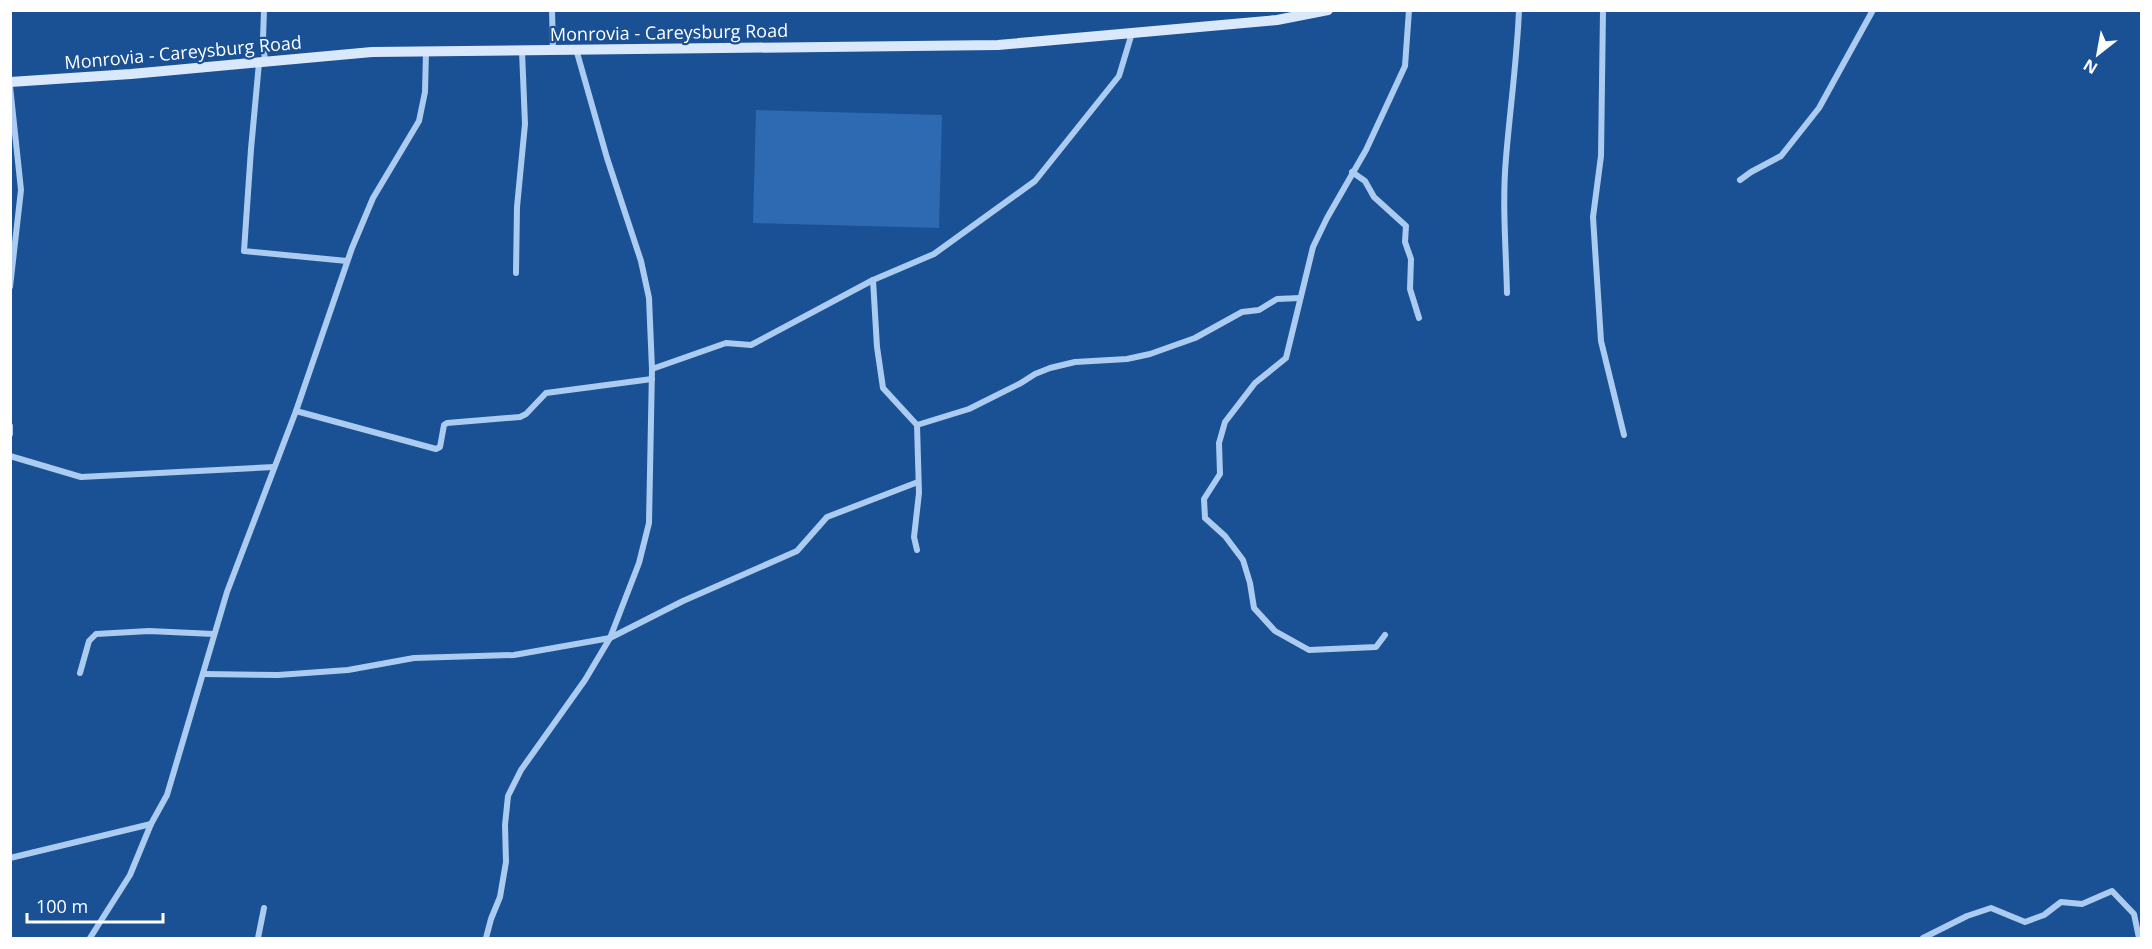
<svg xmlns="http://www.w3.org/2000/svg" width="2152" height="949" font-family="'Open Sans',sans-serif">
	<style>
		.green { fill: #2e6ab2 }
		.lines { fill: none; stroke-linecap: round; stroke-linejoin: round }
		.street { stroke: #abcbf0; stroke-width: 6 }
		.secondary { stroke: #d9e8fb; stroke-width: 10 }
		.labels { text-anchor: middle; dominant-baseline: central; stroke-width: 4.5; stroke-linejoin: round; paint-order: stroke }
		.street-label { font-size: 18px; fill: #fff; stroke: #1a5094 }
	</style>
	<rect width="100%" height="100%" fill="#1a5094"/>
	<polygon class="green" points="756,110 942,115 939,228 753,223"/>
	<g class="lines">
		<g class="street">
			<polyline points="264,10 263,39 265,62"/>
			<polyline points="552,10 553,49"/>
			<polyline points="1603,10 1601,156 1593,217 1601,341 1624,435"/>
			<polyline points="259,63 251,149 244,251 347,261"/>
			<polyline points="10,86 21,190 10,287"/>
			<polyline points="1352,172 1365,181 1374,197 1406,226 1405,242 1411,259 1410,289 1419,318"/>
			<polyline points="1740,180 1751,172 1781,156 1819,108 1873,10"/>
			<polyline points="516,273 517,207 525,124 522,51"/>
			<polyline points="873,280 877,347 883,388 917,425"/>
			<path d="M 1507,293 C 1506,248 1502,203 1506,158 C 1510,109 1517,60 1519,10"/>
			<polyline points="652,369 726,343 751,345 873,280 934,254 1035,181 1119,76 1132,33"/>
			<polyline points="296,411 436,449 440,447 444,425 447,423 520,417 526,414 546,393 652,379"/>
			<polyline points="10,426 10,434"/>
			<polyline points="10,456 81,477 274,467"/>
			<polyline points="917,550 914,537 919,493 917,425 969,409 1021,383 1035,374 1050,368 1075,362 1127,359 1150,354 1195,338 1242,312 1259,310 1277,299 1300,298"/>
			<polyline points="1385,635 1376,647 1309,650 1275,631 1254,608 1250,583 1243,560 1225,536 1205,518 1204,499 1220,474 1219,443 1225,422 1255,383 1286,358 1313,247 1327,218 1366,150 1405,66 1409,10"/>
			<polyline points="80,673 89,641 96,634 149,631 214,634"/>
			<polyline points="203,674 278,675 348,670 414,658 514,655 610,638 683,601 797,551 827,517 918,482"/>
			<polyline points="10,858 151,824"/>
			<polyline points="90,938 130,875 151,824 167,795 227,592 296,411 352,248 373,198 419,121 425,92 426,52"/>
			<polyline points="258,938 264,908"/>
			<polyline points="486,938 491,919 500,897 506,862 505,825 508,796 521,770 585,680 610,638 639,563 649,523 652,369 649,298 641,261 607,158 576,49"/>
			<polyline points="1923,938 1967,916 1991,908 2025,922 2044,915 2061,902 2082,904 2112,891 2134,914 2139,938"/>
		</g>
		<polyline class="secondary" points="10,82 131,74 372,52 998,45 1277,20 1328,10"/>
	</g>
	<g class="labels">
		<g class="street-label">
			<text transform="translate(669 32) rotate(-1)">Monrovia - Careysburg Road</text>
			<text transform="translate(183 52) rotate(-5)">Monrovia - Careysburg Road</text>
		</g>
	</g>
	<rect width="2152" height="949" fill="none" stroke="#ffffff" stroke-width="24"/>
	<g transform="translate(2098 54) rotate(211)" stroke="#1a5094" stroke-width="4.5" paint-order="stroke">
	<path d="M0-4.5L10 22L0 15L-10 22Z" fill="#ffffff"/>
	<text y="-9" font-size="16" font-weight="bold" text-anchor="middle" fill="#ffffff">N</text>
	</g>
	<path d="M27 913v9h136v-9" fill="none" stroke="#ffffff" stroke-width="3"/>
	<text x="36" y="913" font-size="18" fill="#ffffff" stroke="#1a5094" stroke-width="4.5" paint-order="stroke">100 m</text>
</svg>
